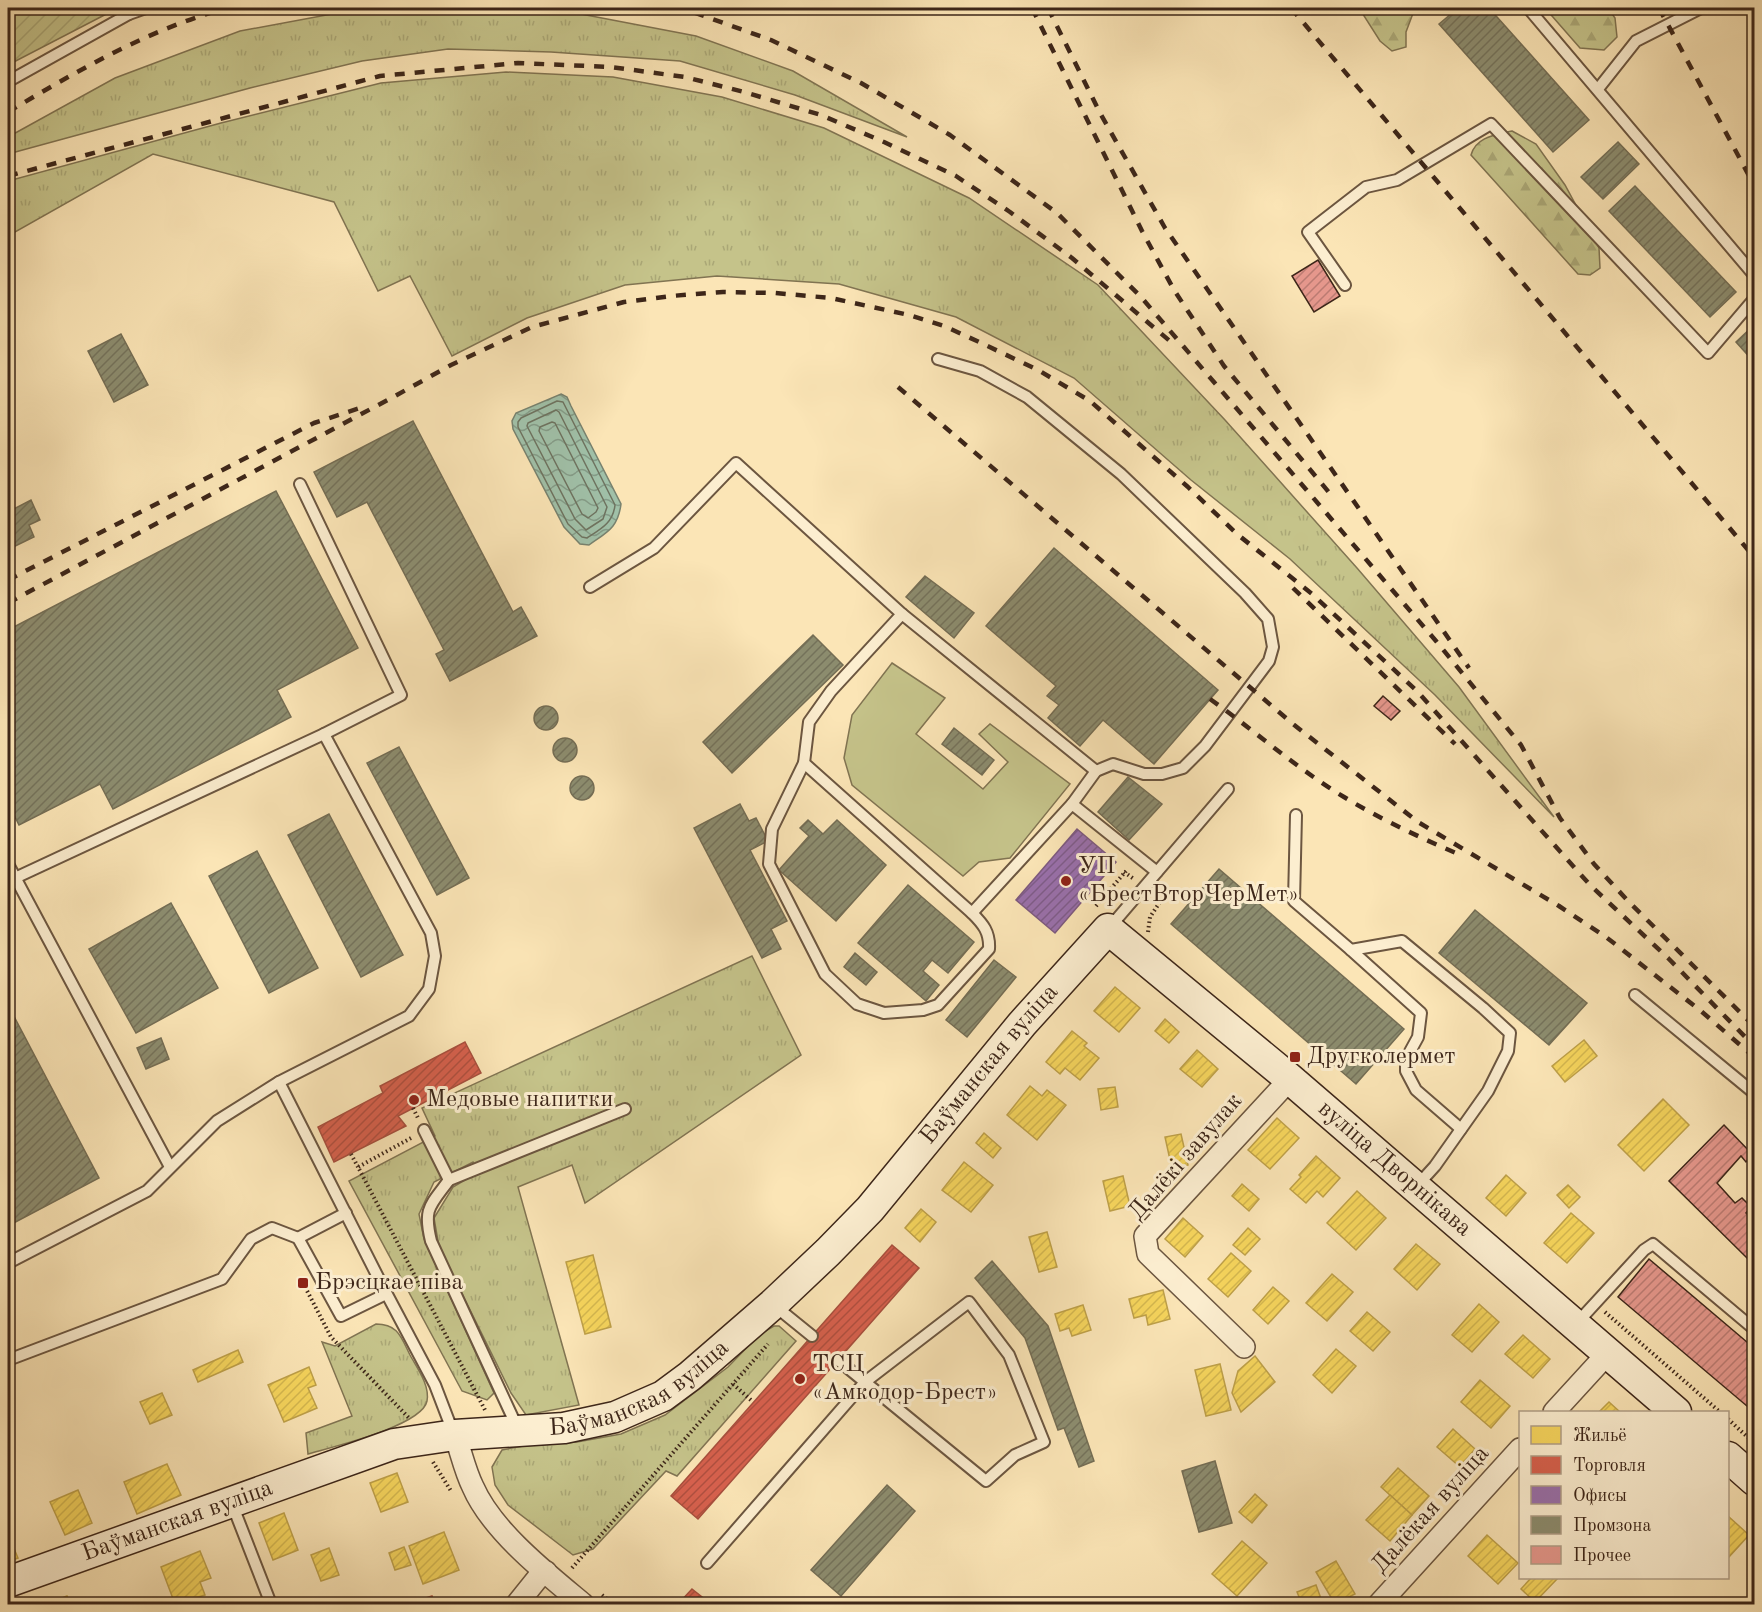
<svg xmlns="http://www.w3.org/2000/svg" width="1762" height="1612" font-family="'Old Standard TT',serif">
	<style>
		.grass { fill: url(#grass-tufts); stroke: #817452; stroke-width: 1.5 }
		.forest { fill: url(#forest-firs); stroke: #817452; stroke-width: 1.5 }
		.park { fill: #c5c38a; stroke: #817452; stroke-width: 1.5 }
		.garden { fill: url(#garden-furrows); stroke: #817452; stroke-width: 1.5 }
		.water { fill: url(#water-waves); stroke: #78826f; stroke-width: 1.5 }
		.homes { fill: url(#homes-hatch); stroke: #bea048; stroke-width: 1.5 }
		.shops { fill: url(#shops-hatch); stroke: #a84f3d; stroke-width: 1.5 }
		.offices { fill: url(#offices-hatch); stroke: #7d5a7f; stroke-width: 1.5 }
		.industry { fill: url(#industry-hatch); stroke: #746d54; stroke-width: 1.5 }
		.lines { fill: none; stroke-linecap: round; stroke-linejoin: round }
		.shore { stroke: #6e7360; stroke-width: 1.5 }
		.building { fill: url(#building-hatch); stroke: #3d2619; stroke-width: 1.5 }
		.lane-casing { stroke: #6c5640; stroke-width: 14 }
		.street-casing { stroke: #6c5640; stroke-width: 24 }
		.secondary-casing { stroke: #3d2619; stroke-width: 33 }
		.path { stroke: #3d2619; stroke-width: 4; stroke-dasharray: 1.5 3; stroke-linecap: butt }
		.lane { stroke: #fceed0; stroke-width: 10 }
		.street { stroke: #fceed0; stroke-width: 21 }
		.secondary { stroke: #fceed0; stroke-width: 30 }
		.rail { stroke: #3d2619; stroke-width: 4.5; stroke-dasharray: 10 10; stroke-linecap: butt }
		.poi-dot { fill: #8f2418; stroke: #fceed0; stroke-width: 2 }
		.labels { text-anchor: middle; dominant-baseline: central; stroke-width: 6; stroke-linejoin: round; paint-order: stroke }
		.poi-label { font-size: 24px; fill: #3d2619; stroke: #fceed0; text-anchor: start }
		.street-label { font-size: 24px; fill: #3d2619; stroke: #fceed0 }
	</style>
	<defs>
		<pattern id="grass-tufts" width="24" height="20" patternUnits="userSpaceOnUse" patternTransform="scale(1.5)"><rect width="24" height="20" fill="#c5c38a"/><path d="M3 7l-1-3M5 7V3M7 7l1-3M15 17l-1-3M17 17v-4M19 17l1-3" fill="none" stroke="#aaa776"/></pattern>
		<pattern id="forest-firs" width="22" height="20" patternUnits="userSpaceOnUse" patternTransform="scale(1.5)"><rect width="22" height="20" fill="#c5c38a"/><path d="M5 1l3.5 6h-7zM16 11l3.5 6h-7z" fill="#aaa776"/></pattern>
		<pattern id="garden-furrows" width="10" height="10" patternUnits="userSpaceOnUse" patternTransform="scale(1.5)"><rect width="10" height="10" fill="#c5c38a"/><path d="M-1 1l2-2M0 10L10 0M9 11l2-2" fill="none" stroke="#aaa776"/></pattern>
		<pattern id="water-waves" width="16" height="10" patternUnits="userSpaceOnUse" patternTransform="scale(1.5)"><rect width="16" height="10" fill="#a0c0a8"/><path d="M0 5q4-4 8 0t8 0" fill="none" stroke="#849c88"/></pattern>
		<pattern id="homes-hatch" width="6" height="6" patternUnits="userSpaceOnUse" patternTransform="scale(1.5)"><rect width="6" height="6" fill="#f6d55c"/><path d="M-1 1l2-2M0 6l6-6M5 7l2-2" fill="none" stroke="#d4b74f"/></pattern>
		<pattern id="shops-hatch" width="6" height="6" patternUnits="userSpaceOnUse" patternTransform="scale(1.5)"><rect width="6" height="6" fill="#d6604d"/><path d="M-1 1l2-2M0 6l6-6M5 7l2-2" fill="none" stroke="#af4f3f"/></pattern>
		<pattern id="offices-hatch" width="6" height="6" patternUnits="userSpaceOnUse" patternTransform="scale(1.5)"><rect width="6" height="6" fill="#9970ab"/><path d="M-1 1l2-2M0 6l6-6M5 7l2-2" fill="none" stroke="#7e5c8a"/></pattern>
		<pattern id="industry-hatch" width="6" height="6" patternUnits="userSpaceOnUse" patternTransform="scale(1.5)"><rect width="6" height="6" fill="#8c8c6e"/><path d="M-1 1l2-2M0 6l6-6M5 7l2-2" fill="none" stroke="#74725a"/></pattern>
		<pattern id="building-hatch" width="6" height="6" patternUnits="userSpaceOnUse" patternTransform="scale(1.5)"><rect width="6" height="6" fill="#e5978c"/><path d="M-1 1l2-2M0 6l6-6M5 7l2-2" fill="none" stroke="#bb7b72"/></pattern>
	</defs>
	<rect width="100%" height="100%" fill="#fbe5b6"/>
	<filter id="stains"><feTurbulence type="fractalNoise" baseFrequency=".00333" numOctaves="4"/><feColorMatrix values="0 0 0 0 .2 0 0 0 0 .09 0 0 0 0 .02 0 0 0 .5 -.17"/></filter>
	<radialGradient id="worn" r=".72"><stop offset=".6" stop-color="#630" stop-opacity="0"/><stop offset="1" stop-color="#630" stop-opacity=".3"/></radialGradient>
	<g class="grass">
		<polygon points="364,8 535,8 560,10 696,36 793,71 907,137 795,95 680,61 551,52 448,49 362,61 250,88 8,154 8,137 115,78 240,31"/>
		<polygon points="506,72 613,77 722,97 824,128 969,198 1098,285 1225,420 1357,568 1459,687 1554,817 1435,695 1290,559 1191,480 1074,378 956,317 839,284 717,276 625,285 527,318 452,356 410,276 378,291 334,202 153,154 8,236 8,181 221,123 381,83"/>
		<polygon points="752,956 801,1055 585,1203 572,1165 518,1187 579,1405 526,1415 511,1393 439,1247 434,1218 453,1187 477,1173 473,1162 434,1182 419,1214 424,1239 494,1393 487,1400 462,1391 349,1181 435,1136 422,1108"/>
		<path d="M 376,1324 C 398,1324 401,1337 410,1355 C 417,1368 430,1385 427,1401 C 422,1426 332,1447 308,1454 L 306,1433 L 352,1416 L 322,1342 L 335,1346 Z"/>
		<polygon points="774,1326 779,1326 796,1341 677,1476 666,1471 593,1549 573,1555 508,1505 495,1485 492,1467 502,1450 523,1446 577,1442 621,1434 665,1415 728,1367 759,1335"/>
	</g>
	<g class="forest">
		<polygon points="1359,8 1415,8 1406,32 1406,47 1392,51 1380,41"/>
		<polygon points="1545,8 1608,8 1615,18 1617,37 1604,50 1580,48"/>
		<path d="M 1512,131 L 1536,144 L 1565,185 L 1599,248 L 1600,268 L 1590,275 L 1578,274 L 1471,155 C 1476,137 1495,135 1512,131 Z"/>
	</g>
	<polygon class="park" points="892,663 945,698 916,734 983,789 1008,762 979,734 990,724 1070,784 1010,858 979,862 963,876 852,785 844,758 852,715"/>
	<polygon class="garden" points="8,8 118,8 8,65"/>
	<path class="water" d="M 561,394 L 567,397 L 571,406 L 621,504 C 618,528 607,532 589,545 L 580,544 L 564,527 L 513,429 L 512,421 L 516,413 Z"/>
	<g class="homes">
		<polygon points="1115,987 1140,1008 1119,1032 1094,1011"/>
		<polygon points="1165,1019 1179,1032 1169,1043 1155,1031"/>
		<polygon points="1072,1031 1087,1043 1084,1046 1099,1058 1080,1080 1065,1068 1060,1074 1046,1062"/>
		<polygon points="1584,1040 1597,1056 1565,1082 1552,1066"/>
		<polygon points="1197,1050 1218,1069 1202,1087 1180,1069"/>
		<polygon points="1030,1086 1042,1096 1047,1090 1066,1105 1037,1140 1007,1115"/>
		<polygon points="1115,1087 1118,1107 1101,1110 1098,1089"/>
		<polygon points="1663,1099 1689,1125 1644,1171 1618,1145"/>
		<polygon points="1277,1118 1299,1138 1270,1169 1248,1150"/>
		<polygon points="984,1133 1001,1148 993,1158 976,1143"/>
		<polygon points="1181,1134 1188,1165 1172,1169 1165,1137"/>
		<polygon points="1316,1156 1340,1178 1323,1197 1317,1191 1306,1203 1290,1189 1301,1177 1299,1175"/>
		<polygon points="964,1162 993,1185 971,1212 942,1190"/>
		<polygon points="1506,1175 1526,1193 1506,1216 1486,1198"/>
		<polygon points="1123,1176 1130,1206 1110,1211 1103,1181"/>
		<polygon points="1242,1184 1259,1199 1249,1211 1232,1196"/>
		<polygon points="1568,1185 1580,1197 1569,1208 1557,1195"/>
		<polygon points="1357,1191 1386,1218 1356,1250 1327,1223"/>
		<polygon points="921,1209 936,1222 920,1242 905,1228"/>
		<polygon points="1571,1213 1594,1233 1567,1263 1544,1243"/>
		<polygon points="1183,1218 1203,1236 1185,1257 1165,1239"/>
		<polygon points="1248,1228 1260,1239 1245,1255 1233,1245"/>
		<polygon points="1047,1232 1057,1267 1039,1272 1029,1237"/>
		<polygon points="1416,1244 1440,1264 1417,1290 1394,1269"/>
		<polygon points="1231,1253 1251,1271 1228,1297 1208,1279"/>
		<polygon points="593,1255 611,1327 585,1334 566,1262"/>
		<polygon points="1332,1274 1353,1292 1327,1321 1306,1303"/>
		<polygon points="1273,1287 1289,1301 1268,1324 1253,1310"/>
		<polygon points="1163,1290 1170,1319 1148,1325 1146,1315 1134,1318 1129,1299"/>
		<polygon points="1479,1304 1499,1322 1472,1352 1452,1335"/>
		<polygon points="1083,1305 1091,1330 1072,1336 1069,1328 1060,1331 1055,1314"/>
		<polygon points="1367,1312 1390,1332 1373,1351 1350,1331"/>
		<polygon points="1523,1335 1550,1359 1533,1378 1505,1354"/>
		<polygon points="1336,1349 1356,1366 1332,1393 1313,1375"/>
		<polygon points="238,1350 243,1362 198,1382 193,1370"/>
		<polygon points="1255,1356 1275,1382 1241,1412 1232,1393 1238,1371"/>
		<polygon points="1220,1364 1231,1410 1206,1416 1195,1370"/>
		<polygon points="309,1367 316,1385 308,1388 317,1408 284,1422 268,1385"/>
		<polygon points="1480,1380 1510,1406 1491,1428 1461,1402"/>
		<polygon points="162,1393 172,1415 150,1424 140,1402"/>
		<polygon points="1609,1402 1620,1412 1599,1412"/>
		<polygon points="1453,1429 1475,1449 1460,1467 1437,1447"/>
		<polygon points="167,1464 181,1495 137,1514 124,1482"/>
		<polygon points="1398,1468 1429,1496 1412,1515 1381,1487"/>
		<polygon points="397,1473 408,1502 381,1512 370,1483"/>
		<polygon points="78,1490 92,1523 65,1535 50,1502"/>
		<polygon points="1255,1494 1267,1505 1252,1523 1239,1512"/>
		<polygon points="1390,1495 1412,1515 1390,1541 1366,1520"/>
		<polygon points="284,1513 298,1550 273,1560 259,1523"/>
		<polygon points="1728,1516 1749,1535 1728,1558"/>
		<polygon points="444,1532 459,1570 423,1584 409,1546"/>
		<polygon points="8,1534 18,1558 8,1562"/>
		<polygon points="1487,1535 1518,1563 1498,1584 1468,1556"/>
		<polygon points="1242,1541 1267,1563 1237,1596 1212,1574"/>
		<polygon points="404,1547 411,1565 395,1570 389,1553"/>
		<polygon points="329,1548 339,1575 321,1581 311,1555"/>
		<polygon points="200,1551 211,1578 200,1582 205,1595 175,1604 161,1567"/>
		<polygon points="1336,1561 1355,1594 1335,1604 1316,1572"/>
		<polygon points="1531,1578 1558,1578 1535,1602 1521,1589"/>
		<polygon points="1316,1585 1323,1604 1302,1604 1297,1592"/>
		<polygon points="67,1596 70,1604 46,1604"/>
	</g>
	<g class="shops">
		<polygon points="465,1042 481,1073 398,1116 406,1126 334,1162 318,1127 383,1093 380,1086"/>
		<polygon points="892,1245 919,1268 698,1519 671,1496"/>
		<polygon points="692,1589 711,1604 678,1604"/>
		<polygon points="432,1596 435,1604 411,1604 410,1603"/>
	</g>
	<polygon class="offices" points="1077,829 1116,862 1055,933 1016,900"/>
	<g class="industry">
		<polygon points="1458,8 1489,8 1589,120 1553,152 1439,24"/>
		<polygon points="1618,142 1639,164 1603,199 1581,177"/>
		<polygon points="1635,186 1736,292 1710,317 1609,211"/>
		<polygon points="1754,325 1754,362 1736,342"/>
		<polygon points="121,334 148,385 114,402 88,351"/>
		<polygon points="413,421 513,612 521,607 537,636 450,681 436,654 444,650 367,502 337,517 314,472"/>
		<polygon points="276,491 358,648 277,690 291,717 113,809 100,784 19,825 8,803 8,630"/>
		<polygon points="31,500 40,520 29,525 34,537 9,549 8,512"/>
		<polygon points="1054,548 1218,690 1154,764 1103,720 1080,746 1048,718 1059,705 1047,696 1056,686 986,626"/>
		<polygon points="925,576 974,613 954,638 906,597"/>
		<polygon points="813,635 843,665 732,773 703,742"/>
		<circle cx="546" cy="718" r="12"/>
		<polygon points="954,728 994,760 982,775 942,744"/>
		<circle cx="565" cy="750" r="12"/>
		<polygon points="399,747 469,878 437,895 367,763"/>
		<circle cx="582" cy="788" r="12"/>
		<polygon points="1128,777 1162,804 1129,840 1098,812"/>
		<polygon points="740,804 749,821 756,818 768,841 750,850 787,921 771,929 781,949 762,958 694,828"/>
		<polygon points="329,814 403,955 361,977 288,835"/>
		<polygon points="808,820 823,834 837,820 886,865 836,921 779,870 809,836 800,828"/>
		<polygon points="257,851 318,968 269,993 209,876"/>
		<polygon points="1219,869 1404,1029 1356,1084 1171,924"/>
		<polygon points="908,885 974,942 948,973 932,960 923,971 939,985 926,1001 858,943"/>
		<polygon points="171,903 218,988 136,1033 89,949"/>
		<polygon points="1475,910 1587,1003 1549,1045 1439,953"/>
		<polygon points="855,953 877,972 866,985 844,967"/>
		<polygon points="994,960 1016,977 967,1037 946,1020"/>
		<polygon points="8,1005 99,1178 8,1226"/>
		<polygon points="161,1038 169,1059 146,1069 137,1048"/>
		<polygon points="992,1261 1048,1326 1094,1461 1079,1467 1064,1428 1058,1430 1025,1338 975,1278"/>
		<polygon points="1215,1461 1232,1523 1199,1532 1182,1471"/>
		<polygon points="887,1485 915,1511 841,1596 811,1570"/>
	</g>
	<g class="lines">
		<g class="shore">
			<path d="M 557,401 L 563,402 L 615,505 C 613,523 601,529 587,538 L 582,537 L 568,524 L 518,427 L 518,422 L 521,418 Z"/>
			<polygon points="556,410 559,412 607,507 603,519 586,530 575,519 527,426 528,423"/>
			<polygon points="552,422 555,423 598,508 596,512 588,518 582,514 539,431 540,427"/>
		</g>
	</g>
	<g class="building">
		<polygon points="1318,260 1340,296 1314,312 1292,276"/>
		<polygon points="1383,696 1400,711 1391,720 1374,706"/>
		<polygon points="1724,1125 1753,1155 1746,1162 1741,1156 1717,1183 1735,1203 1742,1198 1751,1207 1746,1213 1754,1220 1754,1251 1747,1258 1669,1181"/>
		<polygon points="1649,1259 1754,1348 1754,1412 1618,1297"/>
	</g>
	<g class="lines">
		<g class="lane-casing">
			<g id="lane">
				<polyline points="1528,8 1754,275"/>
				<polyline points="126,9 129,14 146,8"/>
				<polyline points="8,76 9,81 129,14"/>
				<polyline points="1598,89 1636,41 1701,8"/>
				<polyline points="1345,285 1308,232 1366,187 1397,180 1491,124 1708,353 1754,299"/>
				<polyline points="938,359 980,371 1027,397 1121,474 1245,593 1268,619 1273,647 1269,661 1205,746 1183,768 1162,774 1144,774 1113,764 1096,771 1072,804"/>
				<polyline points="300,484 401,695 324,734"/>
				<polyline points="590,587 654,548 736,463 902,614"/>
				<path d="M 804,763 L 772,829 L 769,864 L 825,974 L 857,1004 L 884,1013 L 923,1010 L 938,1005 L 989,949 C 990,932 983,924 972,913"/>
				<polyline points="1096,771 902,614 831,691 809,722 804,763 972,913 1072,804 1157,872"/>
				<polyline points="1296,815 1294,901 1351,950 1402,941 1483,1008 1510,1033 1508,1051 1488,1091 1435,1166 1416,1187"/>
				<polyline points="8,864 170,1167"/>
				<polyline points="15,878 324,734 431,933 435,956 429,989 409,1016 279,1082"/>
				<polyline points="1110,927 1228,789"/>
				<polyline points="1351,950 1421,1013 1418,1037 1406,1059 1406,1071 1416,1090 1461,1129"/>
				<polyline points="1635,995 1754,1093"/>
				<path d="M 424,1130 L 449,1180 C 430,1206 423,1208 431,1241 L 518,1429"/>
				<polyline points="449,1180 625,1109"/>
				<polyline points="346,1213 298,1238 341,1316 386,1294"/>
				<polyline points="8,1263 147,1191 217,1121 279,1082 382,1285 435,1385 453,1432"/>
				<polyline points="775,1306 812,1336"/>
				<polyline points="1577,1323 1644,1250 1653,1244 1754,1329"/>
				<polyline points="8,1360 222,1279 251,1239 272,1228 298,1238"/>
				<polyline points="232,1504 271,1604"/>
				<polyline points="707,1563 865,1382 969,1302 1009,1355 1044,1442 1015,1455 986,1481 838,1360"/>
			</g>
		</g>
		<g class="street-casing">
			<g id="street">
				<polyline points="1244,1347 1148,1254 1145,1236 1290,1079"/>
				<polyline points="1554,1412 1608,1353"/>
				<path d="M 455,1435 C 461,1452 465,1471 473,1487 C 492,1531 547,1574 583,1604"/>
				<polyline points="517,1604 537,1579 546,1572"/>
				<polyline points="1379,1604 1520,1449"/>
			</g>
		</g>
		<g class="secondary-casing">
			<g id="secondary">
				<polyline points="1728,1457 1754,1480"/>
				<path id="s1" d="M 8,1582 L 394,1444 L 455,1435 L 564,1428 L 615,1417 L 663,1396 L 690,1376 L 773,1304 L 828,1252 L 870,1209 L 1022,1024 L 1108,929 L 1290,1079 L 1676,1412"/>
			</g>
		</g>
		<g class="path">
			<polyline points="1124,872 1134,879"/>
			<polyline points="1096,906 1126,871"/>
			<polyline points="1148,932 1150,917 1162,899 1157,895"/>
			<polyline points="413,1108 418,1118"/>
			<polyline points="411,1138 358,1167 485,1410"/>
			<polyline points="351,1154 358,1167"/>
			<polyline points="303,1283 331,1337 409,1418"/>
			<polyline points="1605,1312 1720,1412"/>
			<polyline points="733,1384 753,1402"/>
			<polyline points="1728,1419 1754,1443"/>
			<polyline points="433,1462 451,1491"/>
			<polyline points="572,1568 768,1344"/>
			<polyline points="602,1595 613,1604"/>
		</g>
		<use href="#lane" class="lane"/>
		<use href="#street" class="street"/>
		<use href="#secondary" class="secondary"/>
		<g class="rail">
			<polyline points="675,8 690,11 771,40 861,83 950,135 1057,213 1141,297 1436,641 1521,745 1560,818 1594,864 1628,901 1754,1026"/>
			<polyline points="1032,8 1142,231 1174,290 1224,366 1332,496"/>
			<polyline points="1048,8 1100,113 1165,228 1469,668"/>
			<polyline points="1291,8 1754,557"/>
			<polyline points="1659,8 1754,185"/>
			<path d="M 8,112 C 77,71 149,29 227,8"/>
			<polyline points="8,176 380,76 518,63 611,67 685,77 744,92 821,115 884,142 956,176 1010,212 1072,258 1171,342"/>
			<polyline points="898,387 1293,724 1418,822 1559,906 1606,937 1701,1011 1754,1057"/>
			<polyline points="8,580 314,423 360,408"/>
			<polyline points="1293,588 1455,744"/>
			<polyline points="8,603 395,396 451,365 532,327 624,302 671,296 723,292 775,293 831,298 909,315 944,326 977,341 1038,370 1090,401 1188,487 1237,534 1312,594 1417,691 1590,885 1668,958 1754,1046"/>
			<path d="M 1210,699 C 1255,731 1296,768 1344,797 C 1380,819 1419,837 1458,854"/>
		</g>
	</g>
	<g class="poi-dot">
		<circle cx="1066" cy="881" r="6"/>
		<rect x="1289" y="1051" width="12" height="12" rx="3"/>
		<circle cx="414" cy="1100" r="6"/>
		<rect x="297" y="1277" width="12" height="12" rx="3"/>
		<circle cx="800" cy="1379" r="6"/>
	</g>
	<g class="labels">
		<g class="poi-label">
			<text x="1078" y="867">УП<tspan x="1078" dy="28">«БрестВторЧерМет»</tspan></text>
			<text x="1307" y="1057">Другколермет</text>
			<text x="426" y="1100">Медовые напитки</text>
			<text x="315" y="1283">Брэсцкае піва</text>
			<text x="812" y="1365">ТСЦ<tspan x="812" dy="28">«Амкодор-Брест»</tspan></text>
		</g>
		<g class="street-label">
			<text stroke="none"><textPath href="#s1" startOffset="1152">Баўманская вуліца</textPath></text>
			<text transform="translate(1186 1157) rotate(-49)">Далёкі завулак</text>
			<text stroke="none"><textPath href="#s1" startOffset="1706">вуліца Дворнікава</textPath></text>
			<text stroke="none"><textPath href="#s1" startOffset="666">Баўманская вуліца</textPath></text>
			<text transform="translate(1431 1510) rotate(-48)">Далёкая вуліца</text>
			<text stroke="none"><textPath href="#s1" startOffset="180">Баўманская вуліца</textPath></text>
		</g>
	</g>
	<rect width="1762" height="1612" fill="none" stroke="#fbe5b6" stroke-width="30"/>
	<rect x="9" y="9" width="1744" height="1594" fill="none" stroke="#3d2619" stroke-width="3"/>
	<rect x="15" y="15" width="1732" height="1582" fill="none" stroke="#3d2619" stroke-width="1.5"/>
	<rect x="1519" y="1411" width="210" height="168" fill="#fceed0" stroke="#b09e87" stroke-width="1.5"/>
	<rect x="1531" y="1426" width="30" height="18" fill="#f6d55c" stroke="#b09e87" stroke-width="1.5"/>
	<text x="1573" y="1441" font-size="18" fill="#3d2619">Жильё</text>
	<rect x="1531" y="1456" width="30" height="18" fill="#d6604d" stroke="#b09e87" stroke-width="1.5"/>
	<text x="1573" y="1471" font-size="18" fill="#3d2619">Торговля</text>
	<rect x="1531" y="1486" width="30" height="18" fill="#9970ab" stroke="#b09e87" stroke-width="1.5"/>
	<text x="1573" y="1501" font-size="18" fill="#3d2619">Офисы</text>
	<rect x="1531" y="1516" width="30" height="18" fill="#8c8c6e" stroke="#b09e87" stroke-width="1.5"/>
	<text x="1573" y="1531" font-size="18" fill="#3d2619">Промзона</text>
	<rect x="1531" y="1546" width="30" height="18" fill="#e5978c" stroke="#b09e87" stroke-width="1.5"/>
	<text x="1573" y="1561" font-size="18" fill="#3d2619">Прочее</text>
	<rect width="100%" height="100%" filter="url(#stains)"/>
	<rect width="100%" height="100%" fill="url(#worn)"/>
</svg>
